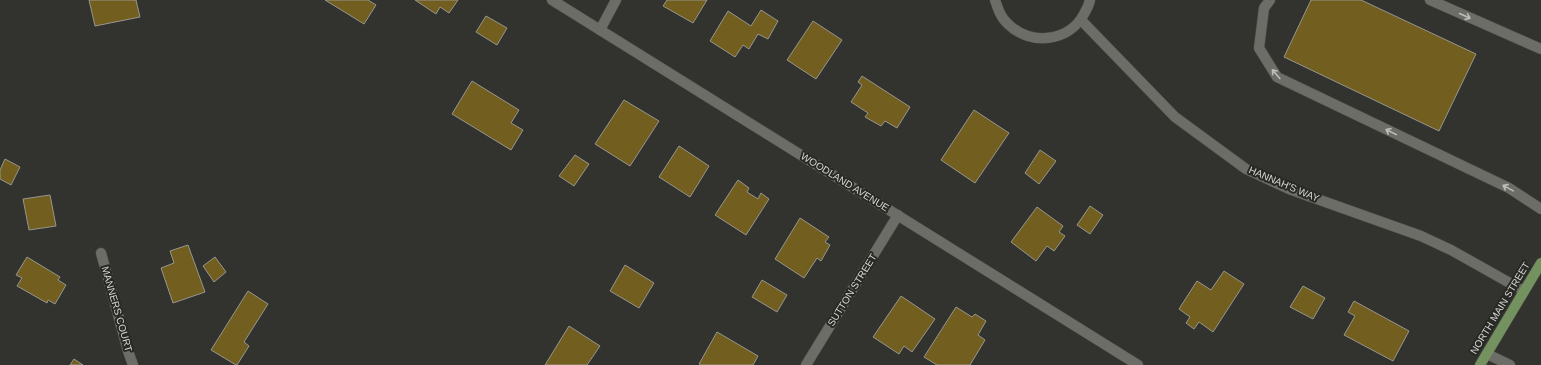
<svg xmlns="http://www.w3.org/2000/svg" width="1541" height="365" font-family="Helvetica,sans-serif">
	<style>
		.building { fill: #725e1e; stroke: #979690 }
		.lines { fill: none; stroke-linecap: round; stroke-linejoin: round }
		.minor-casing { stroke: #4f4f4b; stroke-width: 11 }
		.major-casing { stroke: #4f4f4b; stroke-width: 11 }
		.minor { stroke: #6d6d68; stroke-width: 10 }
		.major { stroke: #74925f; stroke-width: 10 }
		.oneway { stroke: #bcbcb8 }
		.labels { text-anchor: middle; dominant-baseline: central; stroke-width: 4; stroke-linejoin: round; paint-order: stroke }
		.street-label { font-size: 10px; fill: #d6d6d3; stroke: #282924 }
	</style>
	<rect width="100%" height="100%" fill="#32332e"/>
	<g class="building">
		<polygon points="89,0 136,0 140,17 95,26"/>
		<polygon points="325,0 368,0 376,5 364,24"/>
		<polygon points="415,0 458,0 449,13 440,7 436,14"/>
		<polygon points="667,0 707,0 693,23 663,6"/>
		<polygon points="1311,0 1361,0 1476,54 1439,131 1284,57"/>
		<polygon points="761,10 778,21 768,39 758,34 749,49 743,45 735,57 710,41 728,11 751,26"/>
		<polygon points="486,16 507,28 497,45 476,32"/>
		<polygon points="813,21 842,40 816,79 787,60"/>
		<polygon points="862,76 910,107 897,128 885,121 881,126 865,117 868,113 851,102 862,85 858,82"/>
		<polygon points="472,81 519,110 511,123 523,130 511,150 452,114"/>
		<polygon points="624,100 659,121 630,166 595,144"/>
		<polygon points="974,110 1009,133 975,183 941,160"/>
		<polygon points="679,146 709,166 690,197 659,177"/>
		<polygon points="1040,150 1056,161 1039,184 1025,173"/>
		<polygon points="575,155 589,164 574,186 559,176"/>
		<polygon points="5,159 20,167 11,185 0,179 0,170"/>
		<polygon points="738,180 749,188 747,192 758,199 761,193 769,199 746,235 715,215"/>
		<polygon points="50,195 56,226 29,230 23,199"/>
		<polygon points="1090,206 1103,215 1090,234 1077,225"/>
		<polygon points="1037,207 1063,226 1059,232 1065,236 1054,251 1047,246 1036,261 1011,242"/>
		<polygon points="800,218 829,237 825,242 830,245 821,261 817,258 804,278 775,259"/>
		<polygon points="188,245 205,292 173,303 161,268 174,263 170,251"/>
		<polygon points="27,257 60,277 58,280 66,285 55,304 48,300 47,303 17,286 22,278 16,275"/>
		<polygon points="215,257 226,272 214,282 203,266"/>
		<polygon points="625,265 654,283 639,308 610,291"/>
		<polygon points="1224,271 1244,284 1213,332 1199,322 1194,329 1186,323 1190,317 1179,309 1197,281 1211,290"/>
		<polygon points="762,280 787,295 777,312 752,297"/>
		<polygon points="1303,286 1325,298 1313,319 1290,307"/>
		<polygon points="248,291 268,304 244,342 249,346 237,365 236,365 211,350"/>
		<polygon points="901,296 935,319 912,352 904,346 899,354 873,337"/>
		<polygon points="1354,301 1409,331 1393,361 1344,335 1355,316 1348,312"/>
		<polygon points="956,307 972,317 975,314 986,321 978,335 985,340 970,365 937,365 924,357"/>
		<polygon points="569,326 600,346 587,365 545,365"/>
		<polygon points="717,332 758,356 753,365 701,365 699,364"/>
		<polygon points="74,359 83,365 70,365"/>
	</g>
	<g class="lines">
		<g class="minor-casing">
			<g id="minor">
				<polyline points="552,0 1138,365"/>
				<path d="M 995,0 C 998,9 1001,18 1008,24 C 1030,46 1069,42 1084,14 C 1087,9 1089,5 1090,0"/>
				<polyline points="1270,0 1264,8 1259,48 1277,77 1509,188 1541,209"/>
				<polyline points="1430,0 1541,49"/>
				<polyline points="1081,20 1175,117 1246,169 1289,189 1421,236 1451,250 1524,291"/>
				<polyline points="600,30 616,0"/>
				<polyline points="101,253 128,351 133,365"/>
				<polyline points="1487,354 1510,365"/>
				<polyline points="806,365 898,215"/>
			</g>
		</g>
		<g class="major-casing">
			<polyline id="major" points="1480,365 1541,263"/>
		</g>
		<use href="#minor" class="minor"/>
		<use href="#major" class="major"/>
	</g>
	<defs><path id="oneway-shaft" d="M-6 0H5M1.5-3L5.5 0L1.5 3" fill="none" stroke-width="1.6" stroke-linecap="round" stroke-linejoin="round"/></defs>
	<g class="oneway">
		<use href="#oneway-shaft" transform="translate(1465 16) rotate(24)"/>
		<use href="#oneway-shaft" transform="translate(1276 74) rotate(-130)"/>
		<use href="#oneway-shaft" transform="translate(1391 132) rotate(-154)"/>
		<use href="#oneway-shaft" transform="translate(1508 188) rotate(-151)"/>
	</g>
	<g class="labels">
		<g class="street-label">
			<text transform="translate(845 182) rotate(32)">WOODLAND AVENUE</text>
			<text transform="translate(1284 184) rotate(23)">HANNAH'S WAY</text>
			<text transform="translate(852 290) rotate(-58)">SUTTON STREET</text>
			<text transform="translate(1500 308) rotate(-59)">NORTH MAIN STREET</text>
			<text transform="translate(117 309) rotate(74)">MANNERS COURT</text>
		</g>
	</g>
</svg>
